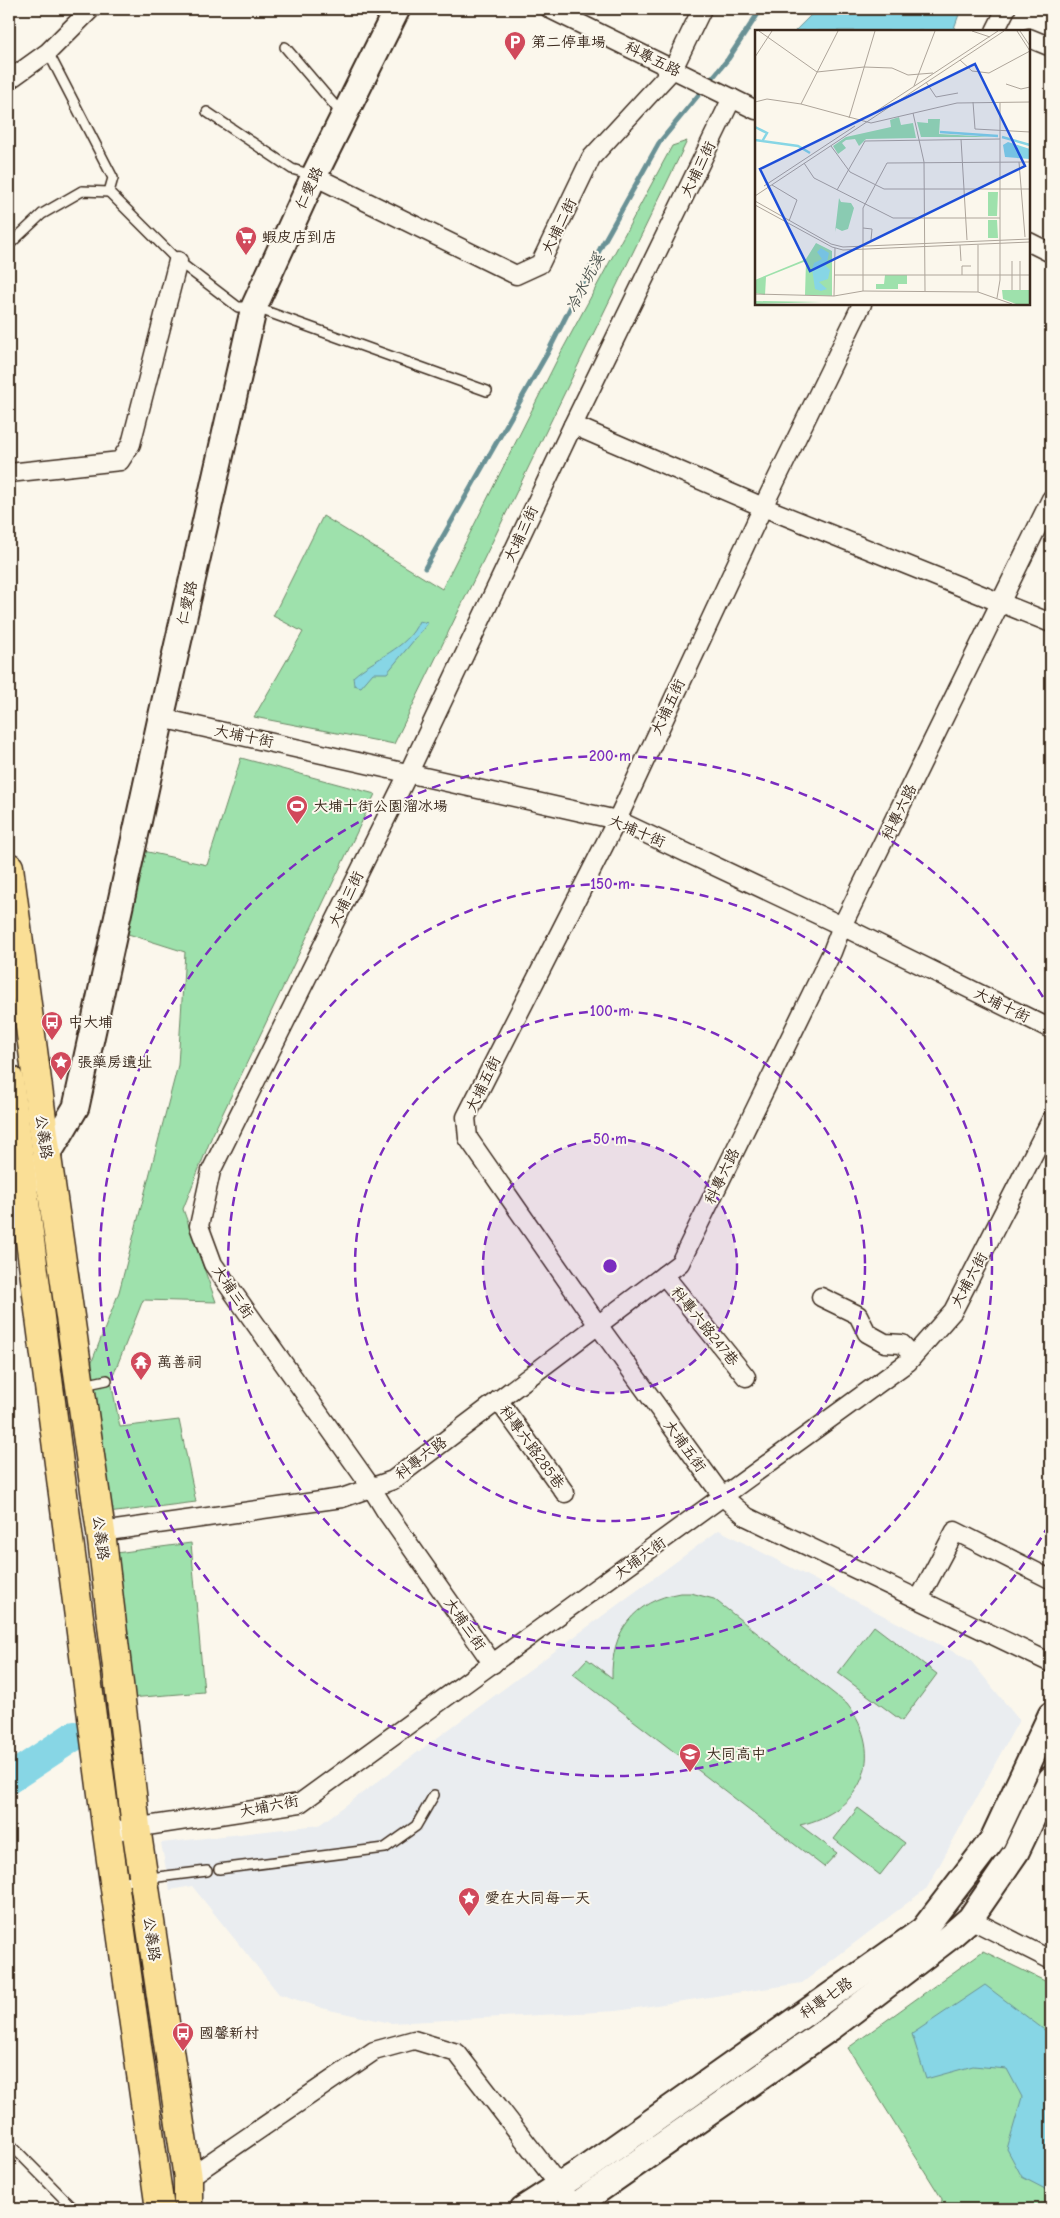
<svg xmlns="http://www.w3.org/2000/svg" width="1060" height="2218" font-family="'Comic Neue','LXGW WenKai TC',sans-serif">
	<style>
		.built { fill: #eaedf0 }
		.green { fill: #9ee1ac; stroke: #6c8665 }
		.water { fill: #87d6e5; stroke: #699195 }
		.lines { fill: none; stroke-linecap: round; stroke-linejoin: round }
		.stream { stroke: #699195; stroke-width: 5 }
		.river { stroke: #87d6e5; stroke-width: 30 }
		.lane-casing { stroke: #3b2a1e; stroke-width: 12 }
		.street-casing { stroke: #3b2a1e; stroke-width: 21 }
		.secondary-casing { stroke: #3b2a1e; stroke-width: 29 }
		.primary-casing { stroke: #3b2a1e; stroke-width: 31 }
		.lane { stroke: #fbf7ec; stroke-width: 9 }
		.street { stroke: #fbf7ec; stroke-width: 18 }
		.secondary { stroke: #fbf7ec; stroke-width: 25 }
		.primary { stroke: #fadf96; stroke-width: 28 }
		.ring { fill: none; stroke: #7b2cbf; stroke-width: 2.5; stroke-dasharray: 9 6 }
		.labels { text-anchor: middle; dominant-baseline: central; stroke-width: 4; stroke-linejoin: round; paint-order: stroke }
		.poi-label { font-size: 15px; fill: #3b2a1e; stroke: #fbf7ec; text-anchor: start }
		.street-label { font-size: 15px; fill: #3b2a1e; stroke: #fbf7ec }
		.water-label { font-size: 16px; font-style: italic; fill: #4e5550; stroke: #fbf7ec }
		.inset-river { fill: none; stroke: #87d6e5; stroke-width: 2.5 }
		.inset-road { fill: none; stroke: #aea59a; stroke-width: 1 }
		.view { fill: #1d4ed8; fill-opacity: 0.15; stroke: #1d4ed8; stroke-width: 2.5 }
		.inset-edge { fill: none; stroke: #3b2a1e; stroke-width: 2.5 }
		.centre { fill: #7b2cbf; stroke: #fbf7ec; stroke-width: 2.5 }
		.ring-label { font-size: 15px; text-anchor: middle; font-weight: bold; fill: #7b2cbf; stroke: #fbf7ec; stroke-width: 4; stroke-linejoin: round; paint-order: stroke }
	</style>
	<rect width="100%" height="100%" fill="#fbf7ec"/>
	<filter id="ink" filterUnits="userSpaceOnUse"><feTurbulence type="fractalNoise" baseFrequency=".02" numOctaves="2"/><feDisplacementMap in="SourceGraphic" scale="10" xChannelSelector="R" yChannelSelector="G"/><feConvolveMatrix kernelMatrix="1 2 1 2 8 2 1 2 1" color-interpolation-filters="sRGB"/></filter>
	<g filter="url(#ink)">
		<polygon class="built" points="719,1530 971,1661 1019,1720 927,1888 802,1983 617,2011 391,2023 329,2010 279,1994 192,1886 170,1890 161,1843 319,1825"/>
		<g class="green">
			<polygon points="687,141 394,744 254,717 303,632 273,616 323,516 442,589 558,358 672,146"/>
			<polygon points="241,758 375,794 212,1136 183,1209 216,1302 143,1300 111,1381 120,1427 179,1420 196,1502 108,1513 89,1369 119,1292 178,1065 185,952 125,933 139,850 207,865"/>
			<polygon points="191,1543 204,1692 130,1698 116,1553"/>
			<path d="M 680,1593 L 691,1593 L 714,1599 L 847,1704 C 887,1756 862,1811 800,1825 L 837,1853 L 824,1867 L 573,1674 L 587,1659 L 612,1678 C 611,1632 633,1601 680,1593 Z"/>
			<polygon points="874,1626 937,1674 902,1721 838,1673"/>
			<polygon points="858,1808 905,1843 880,1875 834,1839"/>
			<polygon points="983,1951 1051,1984 1051,2209 941,2209 942,2199 848,2048"/>
		</g>
		<g class="water">
			<polygon points="817,9 961,9 953,31 795,31"/>
			<path d="M 419,621 L 428,623 L 387,673 L 373,673 L 361,687 L 354,685 L 353,677 C 375,657 407,650 419,621 Z"/>
			<polygon points="985,1985 1051,2035 1051,2192 1022,2177 1007,2149 1022,2097 1007,2069 973,2066 926,2079 912,2034"/>
		</g>
		<g class="lines">
			<polyline class="stream" points="425,568 548,352 602,245 659,143 728,59 761,9"/>
			<polyline class="river" points="9,1779 74,1736"/>
			<g class="lane-casing">
				<g id="lane">
					<polyline points="285,47 342,114"/>
					<polyline points="48,52 113,178 109,192 178,261 238,307 254,307 487,391"/>
					<polyline points="207,112 292,169 312,175"/>
					<polyline points="9,245 42,214 82,191 109,192"/>
					<polyline points="83,1385 107,1380"/>
					<polyline points="219,1869 385,1848 416,1826 434,1795"/>
					<polyline points="117,1882 207,1871"/>
					<polyline points="9,2143 74,2209"/>
				</g>
			</g>
			<g class="street-casing">
				<g id="street">
					<polyline points="550,9 756,110"/>
					<polyline points="995,31 1006,9"/>
					<polyline points="1029,38 1051,47"/>
					<polyline points="9,80 48,52 91,9"/>
					<polyline points="314,176 516,275 540,264 591,158 673,69 702,9"/>
					<polyline points="1029,242 1051,253"/>
					<polyline points="862,304 763,507 617,820 466,1117 468,1138 598,1325 723,1497 747,1517 1051,1663"/>
					<polyline points="573,425 763,507 1051,623"/>
					<polyline points="9,473 120,461 131,444 178,261"/>
					<polyline points="161,718 617,820 842,926 1051,1029"/>
					<polyline points="664,1275 746,1377"/>
					<polyline points="821,1297 858,1315 867,1333 885,1343 902,1344 913,1356"/>
					<polyline points="498,1400 565,1493"/>
					<polyline points="101,1532 342,1498 393,1480 680,1263 832,952 842,926 1051,499"/>
					<polyline points="919,1599 955,1531 1050,1579"/>
					<polyline points="493,1664 385,1510 371,1487 213,1264 199,1226 211,1171 409,772 573,425 732,98"/>
					<polyline points="107,1832 300,1803 908,1362 953,1311 1051,1120"/>
					<polyline points="970,1919 1051,1960"/>
					<polyline points="188,2178 374,2051 414,2040 457,2053 575,2206"/>
				</g>
			</g>
			<g class="secondary-casing">
				<g id="secondary">
					<path d="M 9,1204 C 37,1176 56,1141 76,1107 L 161,718 L 254,307 L 314,176 L 397,9"/>
					<polyline points="523,2209 582,2171 923,1930 993,1839 1051,1715"/>
					<polyline points="571,2209 833,2026 947,1939 970,1919 1016,1852 1051,1779"/>
				</g>
			</g>
			<g class="primary-casing">
				<g id="primary">
					<polyline points="9,867 47,1157 101,1532 136,1827 188,2178 188,2209"/>
					<polyline points="9,1079 107,1832 160,2209"/>
				</g>
			</g>
			<use href="#lane" class="lane"/>
			<use href="#street" class="street"/>
			<use href="#secondary" class="secondary"/>
			<use href="#primary" class="primary"/>
		</g>
	</g>
	<circle cx="610" cy="1266" r="127" fill="#7b2cbf" fill-opacity=".12"/>
	<g class="ring">
		<circle cx="610" cy="1266" r="127"/>
		<circle cx="610" cy="1266" r="255"/>
		<circle cx="610" cy="1266" r="382"/>
		<path d="M1049 1525A510 510 0 1 1 1049 1007"/>
	</g>
	<defs>
		<g id="parking-pin" transform="scale(1.125)"><path d="M0 17L-7.5 6A9.5 9.5 0 1 1 7.5 6Z" fill="#d1495b" stroke="#fbf7ec"/><path d="M-3.5-5.5H1a3.5 3.5 0 0 1 0 7H-1V5.5H-3.5ZM-1-3.4V-.6H.8a1.4 1.4 0 0 0 0-2.8Z" fill="#fff"/></g>
		<g id="supermarket-pin" transform="scale(1.125)"><path d="M0 17L-7.5 6A9.5 9.5 0 1 1 7.5 6Z" fill="#d1495b" stroke="#fbf7ec"/><path d="M-6-5.5h2.5l.6 2H6L4.5 2H-2.5L-4.4-4H-6ZM-1.5 3.2a1.3 1.3 0 1 0 .1 0ZM3 3.2a1.3 1.3 0 1 0 .1 0Z" fill="#fff"/></g>
		<g id="stadium-pin" transform="scale(1.125)"><path d="M0 17L-7.5 6A9.5 9.5 0 1 1 7.5 6Z" fill="#d1495b" stroke="#fbf7ec"/><path d="M0-5a6.5 5 0 1 0 0 10a6.5 5 0 1 0 0-10ZM-3.5-1.8h7v3.6h-7Z" fill="#fff"/></g>
		<g id="bus-pin" transform="scale(1.125)"><path d="M0 17L-7.5 6A9.5 9.5 0 1 1 7.5 6Z" fill="#d1495b" stroke="#fbf7ec"/><path d="M-5-6H5V4H4V6H2V4H-2V6H-4V4H-5ZM-3.5-4V0h7V-4ZM-3.5 1.2v1.5H-2V1.2ZM2 1.2v1.5H3.5V1.2Z" fill="#fff"/></g>
		<g id="sight-pin" transform="scale(1.125)"><path d="M0 17L-7.5 6A9.5 9.5 0 1 1 7.5 6Z" fill="#d1495b" stroke="#fbf7ec"/><path d="M0-6L1.8-2.2L6-1.7L2.9 1.2L3.7 5.4L0 3.3L-3.7 5.4L-2.9 1.2L-6-1.7L-1.8-2.2Z" fill="#fff"/></g>
		<g id="temple-pin" transform="scale(1.125)"><path d="M0 17L-7.5 6A9.5 9.5 0 1 1 7.5 6Z" fill="#d1495b" stroke="#fbf7ec"/><path d="M0-6L5-2H3V0L6.5 2.5H4V6H1.5V3h-3V6H-4V2.5H-6.5L-3 0V-2H-5Z" fill="#fff"/></g>
		<g id="school-pin" transform="scale(1.125)"><path d="M0 17L-7.5 6A9.5 9.5 0 1 1 7.5 6Z" fill="#d1495b" stroke="#fbf7ec"/><path d="M0-5L7-2L0 1L-7-2ZM-4 1L0 2.5L4 1V4Q0 6-4 4Z" fill="#fff"/></g>
	</defs>
	<g fill-rule="evenodd">
		<use href="#parking-pin" x="515" y="42"/>
		<use href="#supermarket-pin" x="246" y="237"/>
		<use href="#stadium-pin" x="297" y="806"/>
		<use href="#bus-pin" x="52" y="1022"/>
		<use href="#sight-pin" x="61" y="1062"/>
		<use href="#temple-pin" x="141" y="1362"/>
		<use href="#school-pin" x="690" y="1754"/>
		<use href="#sight-pin" x="469" y="1898"/>
		<use href="#bus-pin" x="183" y="2033"/>
	</g>
	<g class="labels">
		<g class="poi-label">
			<text x="531" y="42">第二停車場</text>
			<text x="262" y="237">蝦皮店到店</text>
			<text x="313" y="806">大埔十街公園溜冰場</text>
			<text x="68" y="1022">中大埔</text>
			<text x="77" y="1062">張藥房遺址</text>
			<text x="157" y="1362">萬善祠</text>
			<text x="706" y="1754">大同高中</text>
			<text x="485" y="1898">愛在大同每一天</text>
			<text x="199" y="2033">國馨新村</text>
		</g>
		<g class="street-label">
			<text transform="translate(653 59) rotate(26)">科專五路</text>
			<text transform="translate(698 169) rotate(-64)">大埔三街</text>
			<text transform="translate(309 188) rotate(-65)">仁愛路</text>
			<text transform="translate(559 226) rotate(-64)">大埔二街</text>
			<text transform="translate(521 534) rotate(-65)">大埔三街</text>
			<text transform="translate(187 603) rotate(-77)">仁愛路</text>
			<text transform="translate(668 707) rotate(-65)">大埔五街</text>
			<text transform="translate(244 736) rotate(12)">大埔十街</text>
			<text transform="translate(899 812) rotate(-64)">科專六路</text>
			<text transform="translate(637 831) rotate(23)">大埔十街</text>
			<text transform="translate(346 899) rotate(-64)">大埔三街</text>
			<text transform="translate(1002 1005) rotate(26)">大埔十街</text>
			<text transform="translate(483 1084) rotate(-64)">大埔五街</text>
			<text transform="translate(44 1137) rotate(82)">公義路</text>
			<text transform="translate(722 1176) rotate(-64)">科專六路</text>
			<text transform="translate(969 1280) rotate(-62)">大埔六街</text>
			<text transform="translate(233 1292) rotate(56)">大埔三街</text>
			<text transform="translate(705 1326) rotate(51)">科專六路247巷</text>
			<text transform="translate(685 1446) rotate(54)">大埔五街</text>
			<text transform="translate(532 1447) rotate(54)">科專六路285巷</text>
			<text transform="translate(421 1458) rotate(-37)">科專六路</text>
			<text transform="translate(101 1538) rotate(83)">公義路</text>
			<text transform="translate(640 1558) rotate(-36)">大埔六街</text>
			<text transform="translate(465 1624) rotate(55)">大埔三街</text>
			<text transform="translate(269 1806) rotate(-11)">大埔六街</text>
			<text transform="translate(152 1939) rotate(82)">公義路</text>
			<text transform="translate(826 1998) rotate(-35)">科專七路</text>
		</g>
		<g class="water-label">
			<text transform="translate(585 283) rotate(-62)">冷水坑溪</text>
		</g>
	</g>
	<g transform="translate(755 30)">
		<rect width="275" height="275" fill="#fbf7ec"/>
		<path d="M 144,87 L 146,95 L 158,93 L 161,108 L 111,109 L 104,116 L 100,109 L 91,110 L 87,113 L 91,118 L 83,124 L 78,116 L 91,107 L 136,97 L 135,90 ZM 173,89 L 185,89 L 184,104 L 239,107 L 166,107 L 162,92 L 173,93 ZM 233,162 L 243,162 L 242,186 L 233,186 ZM 84,168 L 86,172 L 96,173 L 99,178 L 93,199 L 87,201 L 81,198 L 80,202 ZM 233,190 L 242,190 L 243,208 L 233,208 ZM 61,213 L 77,221 L 77,266 L 50,265 L 51,231 L 11,247 L 10,265 L 0,263 L 0,250 L 51,229 ZM 130,245 L 152,245 L 152,254 L 143,254 L 143,259 L 121,259 L 121,254 L 129,254 ZM 247,260 L 275,260 L 275,274 L 261,274 L 248,269 ZM 0,271 L 67,272 L 0,274 Z" fill="#9ee1ac"/>
		<path d="M 253,112 L 275,119 L 275,129 L 250,127 L 248,115 ZM 66,218 L 74,223 L 71,236 L 75,240 L 73,249 L 64,252 L 72,259 L 66,261 L 60,259 L 57,239 L 59,233 L 67,229 L 62,222 Z" fill="#87d6e5"/>
		<path class="inset-river" d="M 0,97 L 12,103 L 8,110M 185,102 L 243,106M 247,107 L 275,115M 0,110 L 43,116 L 55,123"/>
		<path class="inset-road" d="M 4,1 L 62,42 L 109,37 L 137,38 L 153,45 L 178,43M 217,1 L 235,7M 262,1 L 275,21M 265,1 L 275,16M 0,27 L 17,1M 205,30 L 217,41 L 234,43 L 275,21M 171,52 L 181,67 L 203,63M 251,54 L 266,59 L 275,57M 159,56 L 180,1M 0,72 L 12,69 L 46,74 L 116,93 L 202,73 L 275,72M 218,72 L 220,99 L 275,102M 46,74 L 83,1M 158,83 L 169,132 L 170,261M 117,84 L 243,1M 94,88 L 120,1M 206,109 L 212,210M 76,116 L 95,142 L 129,159 L 275,159M 264,132 L 270,207M 49,133 L 59,148 L 138,188 L 245,188M 17,155 L 42,170 L 34,191M 9,156 L 100,96M 82,160 L 110,111 L 245,109M 0,166 L 249,1M 0,171 L 76,214 L 88,217 L 275,209M 0,175 L 77,217 L 88,220 L 275,212M 108,198 L 117,199 L 116,210M 205,215 L 206,231M 257,231 L 257,260M 265,231 L 265,260M 79,245 L 275,245M 207,245 L 207,236 L 216,236M 108,261 L 108,178 L 132,133 L 275,132M 223,262 L 223,215M 0,264 L 79,266 L 108,261 L 223,262 L 257,274M 79,266 L 80,218M 242,268 L 245,250 L 245,73"/>
		<path class="view" d="M 220,34 L 270,136 L 55,241 L 5,139 Z"/>
		<rect width="275" height="275" class="inset-edge"/>
	</g>
	<circle cx="610" cy="1266" r="8" class="centre"/>
	<g class="ring-label">
		<text x="610" y="761">200 m</text>
		<text x="610" y="889">150 m</text>
		<text x="610" y="1016">100 m</text>
		<text x="610" y="1144">50 m</text>
	</g>
	<rect width="1060" height="2218" fill="none" stroke="#fbf7ec" stroke-width="30"/>
	<rect x="15" y="15" width="1030" height="2188" fill="none" stroke="#3b2a1e" stroke-width="2" filter="url(#ink)"/>
</svg>
